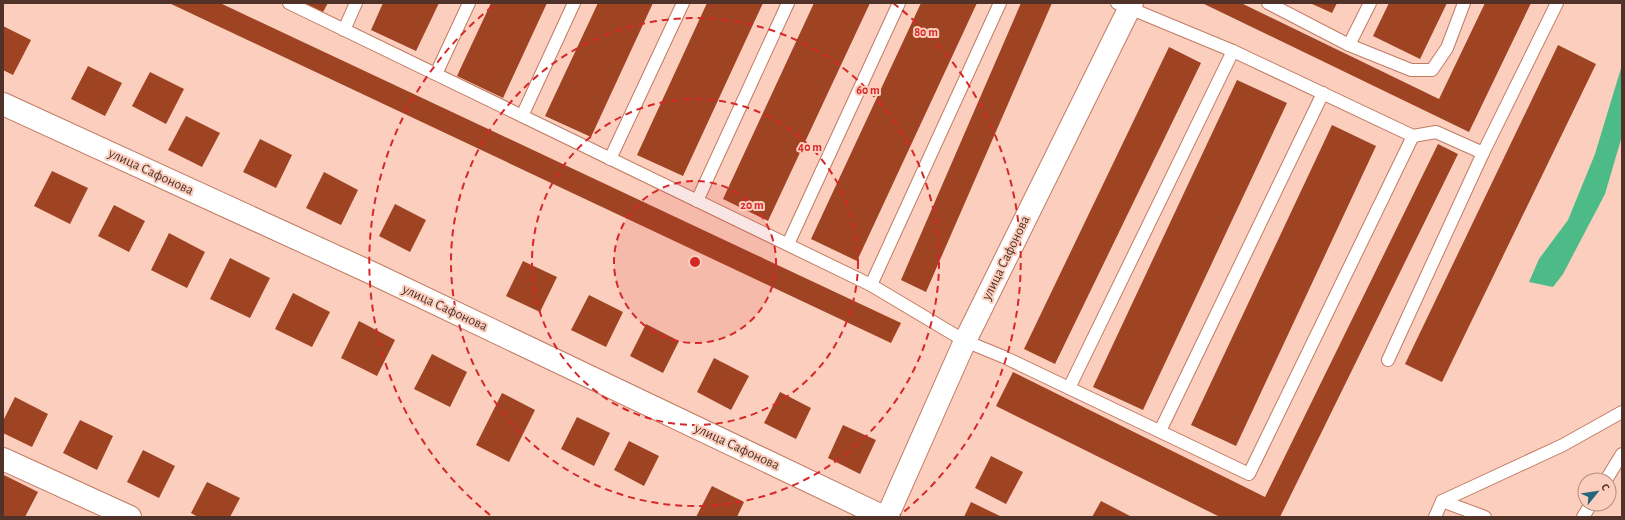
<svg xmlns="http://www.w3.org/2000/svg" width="1625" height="520" font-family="'Alegreya Sans',sans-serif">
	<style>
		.water { fill: #4cbb87 }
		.building { fill: #9e4423 }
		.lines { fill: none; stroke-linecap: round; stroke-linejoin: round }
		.service-casing { stroke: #c17b63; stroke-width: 14 }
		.minor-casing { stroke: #c17b63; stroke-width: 24 }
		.service { stroke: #fff; stroke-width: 12 }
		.minor { stroke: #fff; stroke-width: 22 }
		.ring { fill: none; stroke: #d62828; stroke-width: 2; stroke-dasharray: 7 5 }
		.labels { text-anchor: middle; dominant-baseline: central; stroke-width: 4; stroke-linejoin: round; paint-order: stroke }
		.street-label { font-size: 14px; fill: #503228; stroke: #fbcebe }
		.centre { fill: #d62828; stroke: #fbcebe; stroke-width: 2 }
		.ring-label { font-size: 12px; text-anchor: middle; font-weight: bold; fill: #d62828; stroke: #fbcebe; stroke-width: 4; stroke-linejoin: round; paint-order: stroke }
	</style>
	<rect width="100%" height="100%" fill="#fbcebe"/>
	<polygon class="water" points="1622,65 1622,136 1605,194 1563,274 1553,287 1529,282 1539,259 1568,220 1595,154"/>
	<g class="building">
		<polygon points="169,3 220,3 901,323 891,343"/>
		<polygon points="303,3 328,3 323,12"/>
		<polygon points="383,3 439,3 416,51 371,30"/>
		<polygon points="491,3 547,3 503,98 457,76"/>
		<polygon points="598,3 653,3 591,137 545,116"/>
		<polygon points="707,3 763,3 683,176 637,155"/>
		<polygon points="814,3 870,3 768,221 723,199"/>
		<polygon points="921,3 977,3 857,261 811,239"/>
		<polygon points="1021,3 1052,3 926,292 901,280"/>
		<polygon points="1202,3 1241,3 1439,99 1485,3 1531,3 1469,132"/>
		<polygon points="1310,3 1337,3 1332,13"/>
		<polygon points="1389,3 1447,3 1420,59 1373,36"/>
		<polygon points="3,26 31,40 13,75 3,70"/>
		<polygon points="1558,45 1596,64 1442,382 1405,364"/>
		<polygon points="1169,47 1201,63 1055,364 1024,349"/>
		<polygon points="88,66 122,83 105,116 71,99"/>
		<polygon points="150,72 184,89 166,124 132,106"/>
		<polygon points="1237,80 1287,103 1143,410 1093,387"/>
		<polygon points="186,116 220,133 202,167 168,150"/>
		<polygon points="1332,125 1376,146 1236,446 1191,425"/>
		<polygon points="260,139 292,155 276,188 243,172"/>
		<polygon points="1438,144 1458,154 1280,517 1220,517 996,406 1013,372 1265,497"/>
		<polygon points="52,171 88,188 70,224 34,206"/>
		<polygon points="324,172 358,190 341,225 306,208"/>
		<polygon points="395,204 426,220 410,252 379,236"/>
		<polygon points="114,205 145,221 129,252 98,236"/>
		<polygon points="169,233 205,252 187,288 151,270"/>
		<polygon points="230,258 270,278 250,318 210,299"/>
		<polygon points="523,261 557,277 540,312 506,296"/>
		<polygon points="293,293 330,312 312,347 275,329"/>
		<polygon points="589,295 623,312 606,347 571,330"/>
		<polygon points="359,321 395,340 377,376 341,358"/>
		<polygon points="646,324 679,341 663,373 630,356"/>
		<polygon points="432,354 467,372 450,407 414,389"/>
		<polygon points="714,358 749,376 731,410 697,392"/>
		<polygon points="780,392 811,408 796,439 764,423"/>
		<polygon points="502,393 535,410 509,462 476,445"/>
		<polygon points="15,397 48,414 32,447 3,433 3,421"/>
		<polygon points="577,417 610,433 594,466 561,449"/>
		<polygon points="80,420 113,436 97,470 63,453"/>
		<polygon points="843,425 876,440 860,474 828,458"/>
		<polygon points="629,441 659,456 644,486 614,470"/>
		<polygon points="143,450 175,466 159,498 127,482"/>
		<polygon points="991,456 1023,472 1006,504 975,488"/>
		<polygon points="4,475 38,492 25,517 3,517"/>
		<polygon points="207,482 240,498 230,517 198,517 191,513"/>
		<polygon points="712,486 744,502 737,517 696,517"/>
		<polygon points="1101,501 1132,517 1092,517"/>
		<polygon points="971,502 1002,517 964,517"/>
	</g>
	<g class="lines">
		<g class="service-casing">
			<g id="service">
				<polyline points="289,3 871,285 1000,3"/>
				<polyline points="1117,3 1233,51 1413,136 1436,132 1483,153"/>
				<polyline points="1268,3 1349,45 1411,70 1432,70 1447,48 1464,3"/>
				<polyline points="344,30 356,3"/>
				<polyline points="1349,45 1370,3"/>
				<polyline points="436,74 469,3"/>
				<polyline points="522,116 574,3"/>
				<polyline points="610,159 683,3"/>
				<polyline points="697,201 788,3"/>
				<polyline points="788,244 899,3"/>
				<polyline points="871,285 965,341 1004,357 1249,474 1413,136"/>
				<polyline points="1388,360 1483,153 1557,3"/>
				<polyline points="1069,388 1233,51"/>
				<polyline points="1160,431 1323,93"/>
				<polyline points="1606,480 1622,454"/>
				<polyline points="1442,501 1485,517"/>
				<polyline points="1435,517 1442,501 1563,445 1622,412"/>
				<polyline points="1583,517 1591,504"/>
			</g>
		</g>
		<g class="minor-casing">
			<g id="minor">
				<polyline points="3,104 374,274 884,517"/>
				<polyline points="3,459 130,517"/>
				<polyline points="887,517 965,341 1132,3"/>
			</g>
		</g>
		<use href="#service" class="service"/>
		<use href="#minor" class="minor"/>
	</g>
	<circle cx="695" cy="262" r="81" fill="#d62828" fill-opacity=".12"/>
	<g class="ring">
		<circle cx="695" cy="262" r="81"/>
		<circle cx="695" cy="262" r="163"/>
		<circle cx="695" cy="262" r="244"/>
		<path d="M490 515A326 326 0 0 1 497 3M893 3A326 326 0 0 1 900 515"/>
	</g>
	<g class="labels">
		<g class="street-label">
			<text transform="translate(151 172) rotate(25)">улица Сафонова</text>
			<text transform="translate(1006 258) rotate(-64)">улица Сафонова</text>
			<text transform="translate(445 308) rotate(25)">улица Сафонова</text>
			<text transform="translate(737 447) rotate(25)">улица Сафонова</text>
		</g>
	</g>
	<circle cx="695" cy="262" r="6" class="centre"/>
	<g class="ring-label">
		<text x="926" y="36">80 m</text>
		<text x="868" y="94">60 m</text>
		<text x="810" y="151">40 m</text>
		<text x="752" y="209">20 m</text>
	</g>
	<rect width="1625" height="520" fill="none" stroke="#503228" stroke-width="8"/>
	<g transform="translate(1597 492) rotate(60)"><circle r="19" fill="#fbcebe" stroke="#b79082"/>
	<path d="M0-3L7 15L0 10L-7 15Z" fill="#26687b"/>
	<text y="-6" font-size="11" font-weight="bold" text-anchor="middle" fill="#503228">С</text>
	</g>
</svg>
